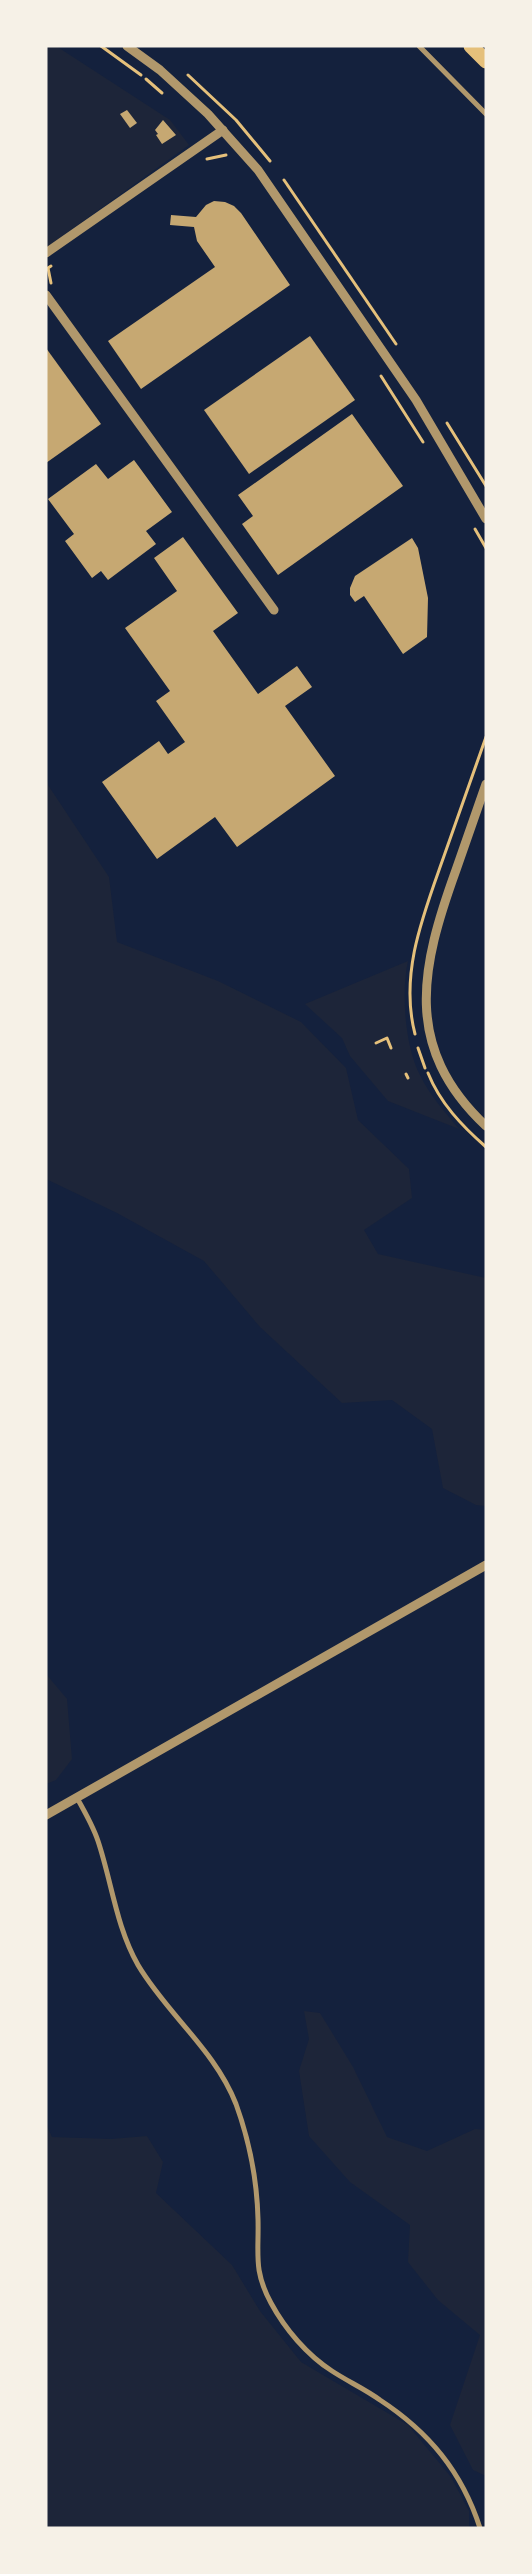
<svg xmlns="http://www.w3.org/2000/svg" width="532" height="2574" font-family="'Asap Condensed',sans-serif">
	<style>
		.green { fill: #1d2539 }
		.building { fill: #c6a872 }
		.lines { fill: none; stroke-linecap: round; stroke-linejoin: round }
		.path { stroke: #e5c07b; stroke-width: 3 }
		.minor { stroke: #b1986c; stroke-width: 5 }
		.tertiary { stroke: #b1986c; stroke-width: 9 }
		.motorway { stroke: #e5c07b; stroke-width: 15 }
	</style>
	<rect width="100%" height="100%" fill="#14213d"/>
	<g class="green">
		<polygon points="46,46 56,46 170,120 189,145 47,247"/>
		<polygon points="46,774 48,785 109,877 117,942 218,981 301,1022 346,1068 358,1120 409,1169 412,1198 364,1230 378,1254 486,1278 486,1506 476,1505 443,1488 432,1429 392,1400 342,1403 260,1327 204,1261 117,1213 46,1179"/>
		<path d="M 408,961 C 401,992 405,1047 420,1075 C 430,1096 445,1112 459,1129 L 388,1101 L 350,1056 L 342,1038 L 305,1004 Z"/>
		<polygon points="46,1674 67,1699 72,1759 56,1780 46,1784"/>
		<polygon points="304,2011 320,2013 353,2067 387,2137 427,2151 475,2129 486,2130 486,2476 473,2470 450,2425 480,2335 438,2300 408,2262 410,2225 350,2182 309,2136 299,2071 309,2039"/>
		<polygon points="46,2124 52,2137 111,2139 147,2136 163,2162 156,2193 232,2265 260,2311 301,2362 408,2425 451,2477 469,2511 469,2528 46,2528"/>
	</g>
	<g class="building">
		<polygon points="127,110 137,123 130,128 120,114"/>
		<polygon points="163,120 176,135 162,144 156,135 158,134 155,130"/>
		<polygon points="214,201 225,202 234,206 241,213 290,285 141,389 108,341 215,267 197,241 194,227 170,225 171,215 196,217 206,205"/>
		<polygon points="310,336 355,400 249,474 204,410"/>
		<polygon points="46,348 101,424 46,463"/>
		<polygon points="352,414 403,486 278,575 242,524 253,516 238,495"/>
		<polygon points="134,460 172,512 146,531 156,544 108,580 101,571 92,578 65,541 74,534 48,499 96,464 108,479"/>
		<polygon points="183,537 238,613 213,631 258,694 297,666 312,687 285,706 335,776 237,847 215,817 157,859 102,782 159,741 168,754 185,742 156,701 170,691 125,628 177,591 154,558"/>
		<polygon points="412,538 418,548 428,598 427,637 403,654 364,596 355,602 350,595 350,588 355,576"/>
	</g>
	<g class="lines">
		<g class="path">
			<polyline points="101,46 141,75"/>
			<polyline points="188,75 236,120 270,161"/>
			<polyline points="146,79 162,93"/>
			<polyline points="207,159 226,155"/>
			<polyline points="284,180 396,344"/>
			<polyline points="51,266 48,268 51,283"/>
			<polyline points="381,376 423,442"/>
			<polyline points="447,423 486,486"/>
			<polyline points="475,529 486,548"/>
			<path d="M 415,1034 C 399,973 424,913 444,856 C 458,817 472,777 486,737"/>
			<polyline points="376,1043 387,1038 391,1048"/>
			<polyline points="418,1048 425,1068"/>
			<path d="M 428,1073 C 440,1103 462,1126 486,1147"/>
			<polyline points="406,1074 408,1078"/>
		</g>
		<g class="minor">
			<polyline points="419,46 486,114"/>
			<path d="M 77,1798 C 85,1812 93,1826 98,1841 C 112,1883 116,1926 138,1965 C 167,2014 215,2050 236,2104 C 249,2140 257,2180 258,2219 C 259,2254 253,2270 271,2303 C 285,2329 307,2355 332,2371 C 347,2381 365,2389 380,2400 C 429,2432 462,2472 480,2528"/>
		</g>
		<g class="tertiary">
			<polyline points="127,46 160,70 208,114 258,170 416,400 486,519"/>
			<polyline points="46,253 223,130"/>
			<polyline points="46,295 274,610"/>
			<path d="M 486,784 C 476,813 466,842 456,870 C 421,967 402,1047 486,1126"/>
			<polyline points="46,1815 486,1565"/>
		</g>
		<polyline class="motorway" points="471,46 486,61"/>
	</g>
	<rect width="532" height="2574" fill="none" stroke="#f6f1e7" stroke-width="95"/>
</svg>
